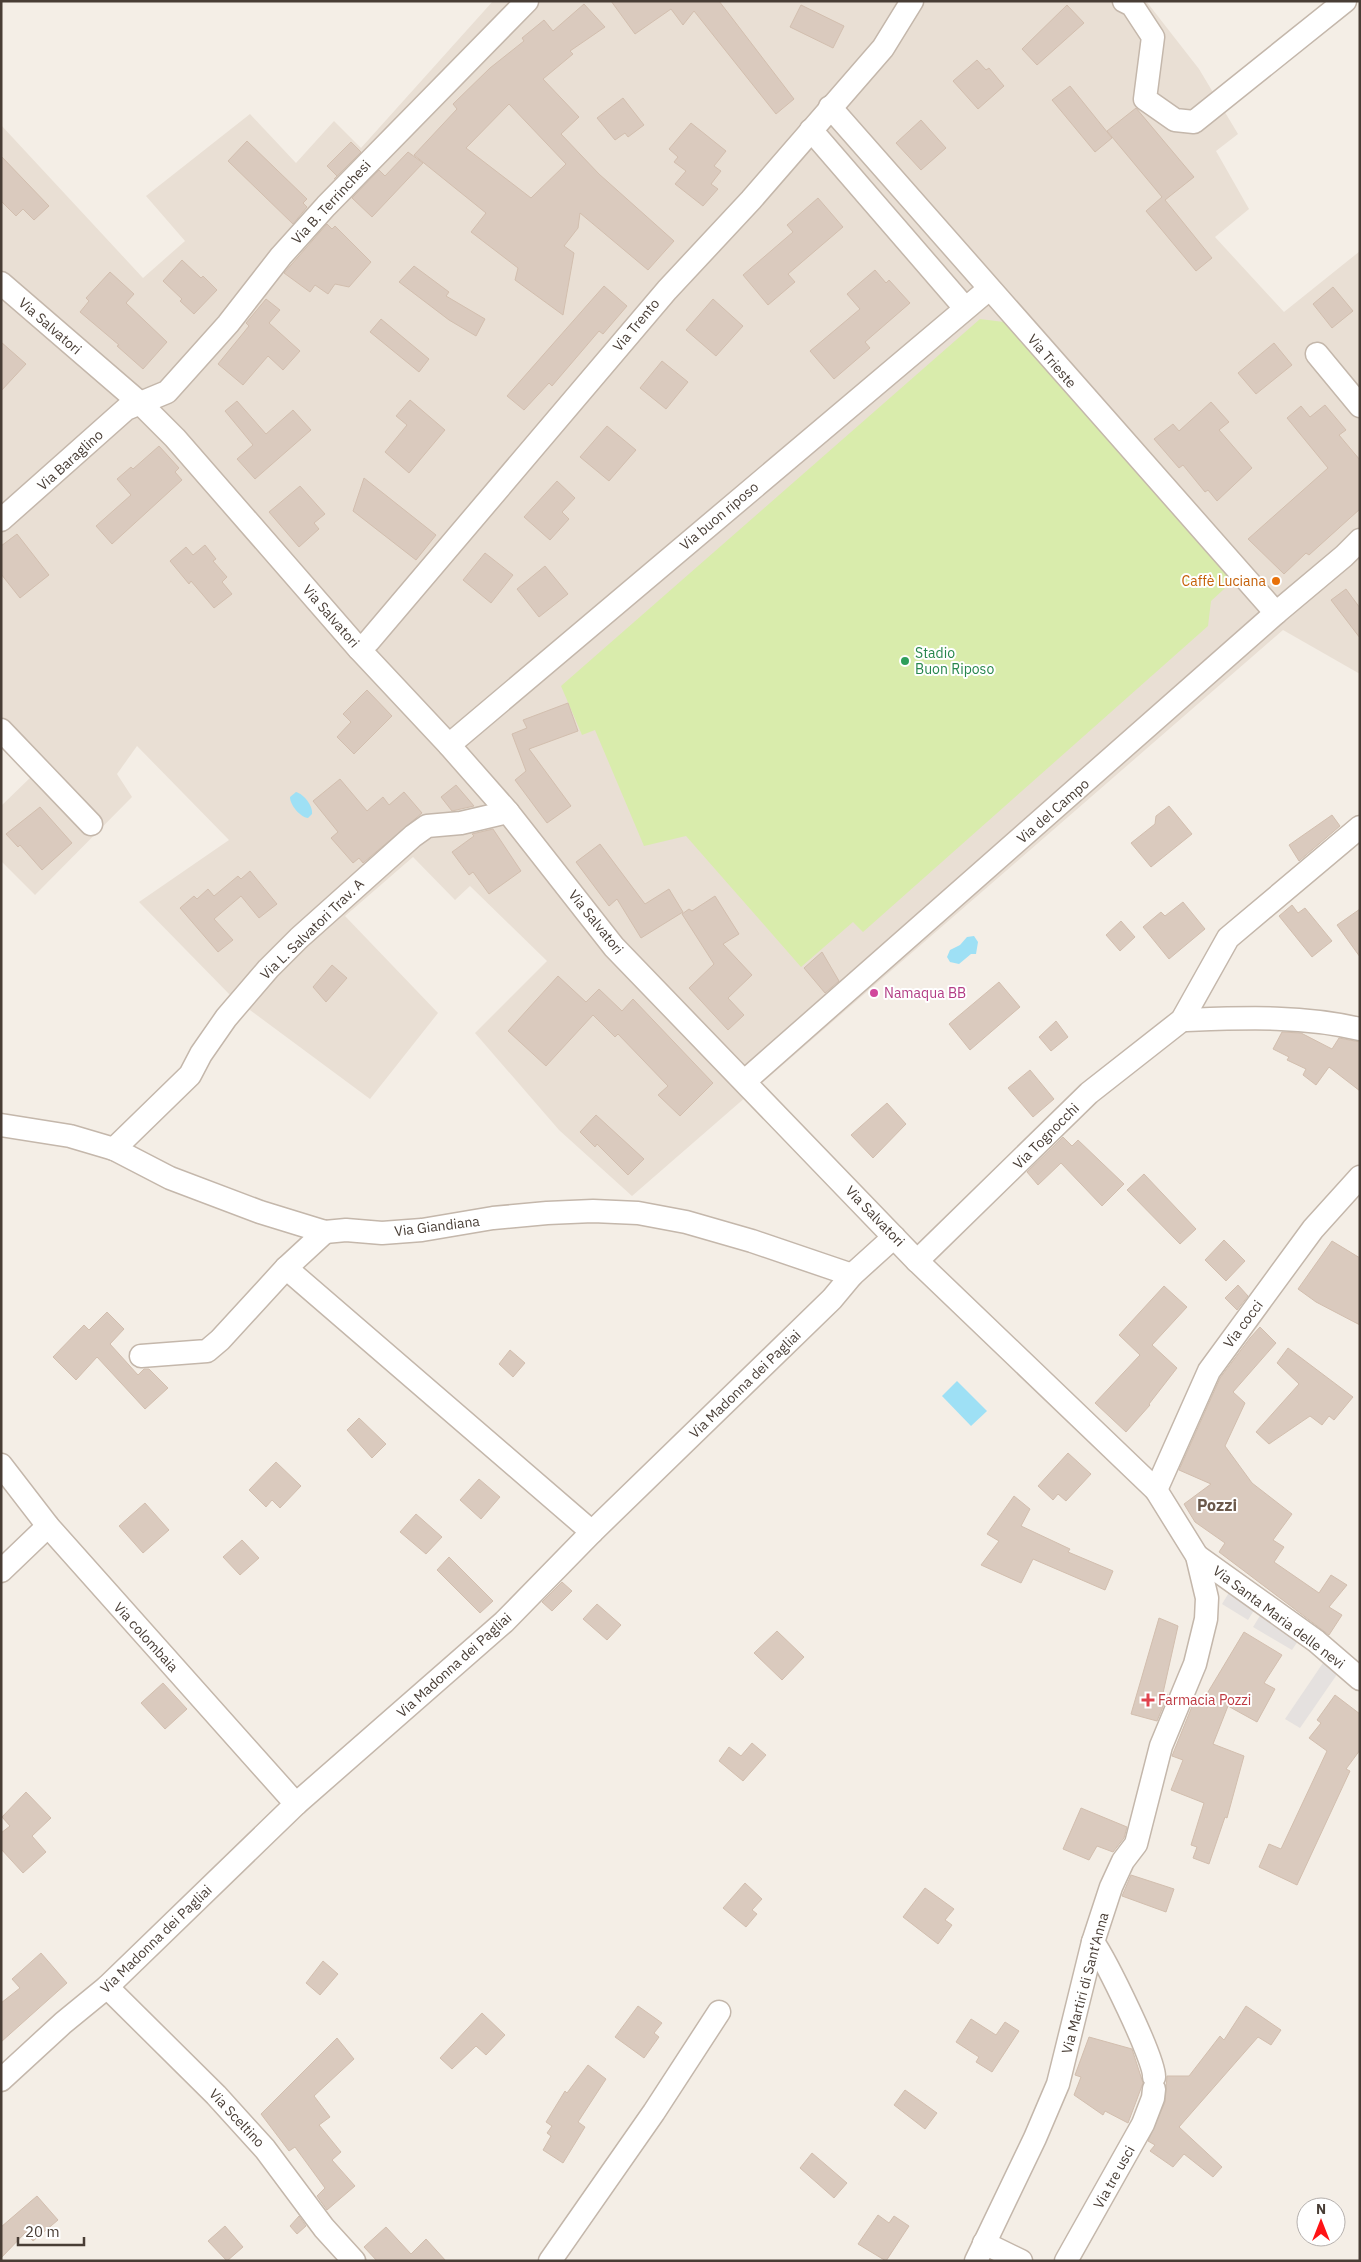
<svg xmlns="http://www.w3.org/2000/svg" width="1361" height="2262" font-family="'IBM Plex Sans',sans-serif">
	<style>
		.residential { fill: #e9dfd4 }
		.green { fill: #d9ecac }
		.parking { fill: #e5e1df }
		.water { fill: #9ee0f5 }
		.building { fill: #dacabe; stroke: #d2beae; fill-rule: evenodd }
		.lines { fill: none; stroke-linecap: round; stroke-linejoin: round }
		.minor-casing { stroke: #c4b7ab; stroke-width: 25 }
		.minor { stroke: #fff; stroke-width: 22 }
		.food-dot { fill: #e8710a; stroke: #fff; stroke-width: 2 }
		.leisure-dot { fill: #2e9e5b; stroke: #fff; stroke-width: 2 }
		.hotel-dot { fill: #d1479c; stroke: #fff; stroke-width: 2 }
		.health-dot { fill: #e0444e; stroke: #fff; stroke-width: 2 }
		.labels { text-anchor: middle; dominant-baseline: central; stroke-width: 4; stroke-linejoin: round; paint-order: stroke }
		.street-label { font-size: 14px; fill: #483d35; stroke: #fff }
		.food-label { font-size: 14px; fill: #c56008; stroke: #fff; text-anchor: end }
		.leisure-label { font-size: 14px; fill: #27864d; stroke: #fff; text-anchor: start }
		.hotel-label { font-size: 14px; fill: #b23c85; stroke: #fff; text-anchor: start }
		.health-label { font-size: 14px; fill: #be3a42; stroke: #fff; text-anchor: start }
		.quarter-label { font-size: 16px; font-weight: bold; fill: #6b594b; stroke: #fff }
	</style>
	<rect width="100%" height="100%" fill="#f4eee6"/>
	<polygon class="residential" points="493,1 1146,1 1199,69 1238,134 1216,151 1249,209 1215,237 1284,312 1360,251 1360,674 1283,630 632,1196 559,1130 475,1033 547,961 470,886 455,900 413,857 345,916 438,1013 370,1099 231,996 139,902 229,840 137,746 117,774 132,797 35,895 1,861 1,806 32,776 1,744 1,125 143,278 185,241 146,196 250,114 296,163 334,121 361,148"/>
	<polygon class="green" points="980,319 1004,322 1235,579 1211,601 1208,626 863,932 853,922 801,967 686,836 644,846 595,730 582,735 561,686"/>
	<g class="parking">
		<polygon points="1230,1591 1256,1607 1248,1620 1222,1604"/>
		<polygon points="1261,1614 1300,1638 1292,1650 1253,1627"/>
		<polygon points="1325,1660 1340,1670 1300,1728 1285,1719"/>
	</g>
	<g class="water">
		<path d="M 296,792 C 304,794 313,806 312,814 L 308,818 C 300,817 290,805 290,797 Z"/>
		<polygon points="974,936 978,942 976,954 971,954 959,964 950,962 947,957 950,950 960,945 967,937"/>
		<polygon points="957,1381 987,1411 971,1426 942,1396"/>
	</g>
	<g class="building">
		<polygon points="611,1 719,1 794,99 776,114 694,11 683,25 671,9 635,34"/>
		<path d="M 584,4 L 605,27 L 570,51 L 573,54 L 543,79 L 579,117 L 561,134 L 599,174 L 674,241 L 648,270 L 580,213 L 578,228 L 564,246 L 574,253 L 563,315 L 515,280 L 518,268 L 471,232 L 486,213 L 414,155 L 457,109 L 453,104 L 490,68 L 524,41 L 522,38 L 544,20 L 553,31 ZM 509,104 L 566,164 L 531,198 L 466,148 Z"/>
		<polygon points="801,5 844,26 833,48 790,27"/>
		<polygon points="1067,5 1084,23 1037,65 1022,49"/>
		<polygon points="977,60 986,70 989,68 1004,86 978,109 953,81"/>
		<polygon points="1070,86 1112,138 1095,152 1052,100"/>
		<polygon points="623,98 644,125 628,137 625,133 615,140 597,118"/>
		<polygon points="1136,108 1194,177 1165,200 1212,258 1196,271 1146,211 1162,197 1107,131"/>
		<polygon points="921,120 946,148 921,170 896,143"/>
		<polygon points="691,123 726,151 714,166 721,171 711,184 718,189 703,206 675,184 686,171 674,162 678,157 669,149"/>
		<polygon points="247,141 307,199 303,203 307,207 293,224 228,161"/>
		<polygon points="351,142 361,152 334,179 337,176 327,166"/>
		<polygon points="408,152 423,163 372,217 352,198 379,170 385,176"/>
		<polygon points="1,156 49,206 34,220 23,209 16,216 1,201"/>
		<polygon points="818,198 843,227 788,274 795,282 768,305 743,275 793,232 787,225"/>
		<polygon points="327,224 332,229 335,226 371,262 349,287 335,284 328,294 315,285 310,292 284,273"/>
		<polygon points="182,260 201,278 203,276 217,290 194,314 180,301 182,299 163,281"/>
		<polygon points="414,266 449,292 446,296 485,319 476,336 449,320 399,282"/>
		<polygon points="875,270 886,283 889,280 910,303 865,342 870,348 834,379 810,351 860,309 847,294"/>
		<polygon points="110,272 134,294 126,303 167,342 143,369 117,346 119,345 80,312 89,301 86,298"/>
		<polygon points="604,286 627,306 603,334 599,331 552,386 549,383 524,410 507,396"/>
		<polygon points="1333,287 1353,311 1332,328 1313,304"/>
		<polygon points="266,299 280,310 269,323 300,351 283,370 268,356 243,385 218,364 249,326 246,323"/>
		<polygon points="713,299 743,326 716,356 686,330"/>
		<polygon points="381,319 429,359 419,372 370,332"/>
		<polygon points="1,342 26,364 1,391"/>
		<polygon points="1274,343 1292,365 1256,394 1238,373"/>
		<polygon points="662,361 688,382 666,409 640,388"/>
		<polygon points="410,400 445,430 409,473 385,452 407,425 396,416"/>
		<polygon points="237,401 266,434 293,410 311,430 255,479 237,459 253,445 225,411"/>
		<polygon points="1211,402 1229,422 1219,430 1252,468 1217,501 1208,490 1205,492 1183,465 1179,468 1154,439 1173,424 1179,431"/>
		<polygon points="1325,405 1346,430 1339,435 1360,460 1360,509 1309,555 1306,553 1284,574 1248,539 1328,468 1287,418 1301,406 1310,417"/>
		<polygon points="607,426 636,450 609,481 580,457"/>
		<polygon points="159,446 179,468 175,472 182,480 112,544 96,526 131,495 117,479 131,467 133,469"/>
		<polygon points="364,478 436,535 416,560 353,511"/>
		<polygon points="557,481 575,498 562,512 569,519 550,540 524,517"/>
		<polygon points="300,486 325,514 314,523 319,529 299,547 269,512"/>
		<polygon points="17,534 49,575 20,598 1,574 1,546"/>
		<polygon points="205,545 216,559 213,561 227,577 222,582 232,594 214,608 191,581 189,584 170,561 186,547 193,555"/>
		<polygon points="485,553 513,575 491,603 463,580"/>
		<polygon points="545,566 568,594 539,617 517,589"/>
		<polygon points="1346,589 1360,608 1360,638 1331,600"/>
		<polygon points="367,690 392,716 354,754 337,737 351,722 343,714"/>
		<polygon points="568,703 578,731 529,749 571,806 547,823 515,780 526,771 512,734 527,728 523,720"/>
		<polygon points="340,779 367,811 383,797 389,805 404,792 422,813 363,863 359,858 353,863 331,838 338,832 313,801"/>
		<polygon points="456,785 474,806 452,811 441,797"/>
		<polygon points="1169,806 1192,834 1151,867 1131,843 1155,824 1156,816"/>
		<polygon points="40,807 72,843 42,870 20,845 18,847 6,834"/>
		<polygon points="1332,815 1340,826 1299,861 1289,845"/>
		<polygon points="493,829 521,871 489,894 473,872 469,875 452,852 474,836 472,834"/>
		<polygon points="600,844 645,904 669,889 683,912 641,938 617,899 609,906 576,862"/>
		<polygon points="250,871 277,904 259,918 241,896 214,919 233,940 218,952 180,908 194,896 197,899 208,889 214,896 238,876 241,879"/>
		<polygon points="715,896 739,934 723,944 752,975 728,998 744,1015 728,1030 689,988 714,964 682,914 689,909 692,911"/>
		<polygon points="1183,902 1205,929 1169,959 1143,927 1161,912 1165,916"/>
		<polygon points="1292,905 1298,913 1305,908 1332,941 1312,957 1279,916"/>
		<polygon points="1360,909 1360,957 1337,925"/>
		<polygon points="1121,921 1135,937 1120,951 1106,935"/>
		<polygon points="822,952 839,981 825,993 804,968"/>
		<polygon points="332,965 347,978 326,1002 313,987"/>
		<polygon points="558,976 586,1002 599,989 622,1011 633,999 713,1083 680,1116 658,1095 668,1086 618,1034 615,1037 593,1015 546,1066 508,1031"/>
		<polygon points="999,982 1020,1007 970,1050 949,1024"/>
		<polygon points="1056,1021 1068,1037 1051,1051 1039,1037"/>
		<polygon points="1282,1032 1301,1033 1332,1049 1339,1038 1360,1042 1360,1091 1329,1067 1316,1085 1303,1075 1306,1069 1287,1060 1289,1057 1273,1049"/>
		<polygon points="1030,1070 1054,1099 1033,1117 1008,1088"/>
		<polygon points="887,1103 906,1124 873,1158 851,1135"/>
		<polygon points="596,1115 644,1159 628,1175 597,1144 595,1147 580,1132"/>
		<polygon points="1063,1137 1072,1146 1078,1140 1124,1184 1102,1206 1061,1163 1038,1185 1027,1172"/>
		<polygon points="1144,1174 1196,1229 1180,1244 1127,1190"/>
		<polygon points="1224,1240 1245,1261 1226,1281 1205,1260"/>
		<polygon points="1332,1241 1360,1258 1360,1325 1316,1302 1298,1289"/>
		<polygon points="1238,1285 1248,1296 1237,1310 1225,1298"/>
		<polygon points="1164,1286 1187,1307 1152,1345 1177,1368 1149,1404 1150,1405 1126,1432 1095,1403 1140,1355 1119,1335"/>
		<polygon points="107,1312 124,1329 110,1344 138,1375 144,1369 149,1369 168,1388 145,1409 97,1357 76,1380 53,1357 84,1325 89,1330"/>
		<polygon points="1260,1327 1276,1343 1233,1392 1245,1403 1225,1446 1252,1483 1292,1514 1273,1540 1284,1547 1274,1562 1319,1593 1331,1575 1347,1585 1329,1607 1342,1615 1329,1635 1219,1552 1225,1543 1195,1522 1184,1504 1211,1484 1179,1470 1220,1378 1250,1338"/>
		<polygon points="1288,1348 1353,1397 1334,1420 1329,1416 1322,1425 1310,1416 1269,1444 1256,1432 1299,1384 1277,1363"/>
		<polygon points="510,1350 525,1363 513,1377 499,1364"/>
		<polygon points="359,1418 386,1444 372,1458 347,1430"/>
		<polygon points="1068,1453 1091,1474 1066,1501 1058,1494 1053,1500 1038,1486"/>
		<polygon points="276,1462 301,1486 280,1508 272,1500 266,1507 249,1490"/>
		<polygon points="479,1479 500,1497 481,1519 460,1500"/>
		<polygon points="1014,1496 1030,1509 1021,1526 1070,1549 1068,1552 1113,1571 1105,1590 1033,1559 1021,1583 981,1565 999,1541 987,1534"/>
		<polygon points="145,1503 169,1530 143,1553 119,1526"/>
		<polygon points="416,1514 442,1537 426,1554 400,1532"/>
		<polygon points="242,1540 259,1558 240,1575 223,1557"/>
		<polygon points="449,1557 493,1601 480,1613 437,1570"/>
		<polygon points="562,1582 572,1591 552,1611 542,1602"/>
		<polygon points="597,1604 621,1625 607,1640 583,1619"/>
		<polygon points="1159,1618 1178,1626 1163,1693 1168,1695 1157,1721 1131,1714"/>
		<polygon points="777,1631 804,1657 782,1680 754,1653"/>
		<polygon points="1244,1632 1282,1655 1264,1683 1275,1689 1257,1722 1228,1706 1213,1744 1244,1756 1227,1818 1225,1817 1209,1864 1193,1858 1197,1847 1191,1845 1204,1803 1171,1790 1183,1760 1172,1756 1193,1704 1199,1707"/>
		<polygon points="163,1683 187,1709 165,1729 141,1703"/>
		<polygon points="1335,1695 1360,1714 1360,1750 1346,1769 1350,1771 1297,1885 1259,1867 1269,1844 1281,1849 1327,1751 1309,1738 1321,1723 1317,1720"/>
		<polygon points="752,1743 766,1755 743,1781 719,1761 729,1747 741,1756"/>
		<polygon points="26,1792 51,1818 32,1836 46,1852 23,1873 1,1849 1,1833 10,1826 2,1817"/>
		<polygon points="1081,1808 1127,1827 1124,1838 1113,1852 1097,1846 1089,1860 1063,1849"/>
		<polygon points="1131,1875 1174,1889 1166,1912 1122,1896"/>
		<polygon points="745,1883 762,1899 752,1910 757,1914 746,1927 723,1908"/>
		<polygon points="925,1888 954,1909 945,1920 952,1925 938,1944 903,1917"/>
		<polygon points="41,1953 67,1983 1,2042 1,2003 20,1988 12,1979"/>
		<polygon points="323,1961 338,1974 320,1995 306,1983"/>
		<polygon points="638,2006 662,2023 654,2033 659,2037 644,2058 615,2037"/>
		<polygon points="1246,2006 1281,2030 1271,2045 1258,2037 1179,2127 1222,2167 1213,2177 1184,2154 1173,2167 1150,2151 1155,2145 1148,2141 1165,2102 1167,2076 1189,2076 1220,2036 1224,2040"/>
		<polygon points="482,2013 505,2035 486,2055 476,2046 452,2069 440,2058"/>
		<polygon points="971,2019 996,2035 1005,2022 1019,2031 992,2072 976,2062 979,2057 956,2042"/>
		<polygon points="1089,2037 1132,2049 1143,2083 1128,2123 1105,2111 1103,2115 1074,2095 1081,2077 1075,2075"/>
		<polygon points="337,2038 354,2059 314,2096 330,2117 319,2125 341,2152 332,2160 355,2186 327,2210 317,2196 325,2188 295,2147 289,2151 261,2114"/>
		<polygon points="588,2065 606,2079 578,2122 585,2127 563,2163 543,2150 551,2136 547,2133 552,2126 546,2122 565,2091 567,2093"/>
		<polygon points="905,2090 937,2113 925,2129 894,2105"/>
		<polygon points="812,2153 847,2183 834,2198 800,2168"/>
		<polygon points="37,2196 58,2220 33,2241 26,2232 1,2258 1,2227"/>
		<polygon points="878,2215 889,2223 894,2216 909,2226 886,2261 858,2244"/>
		<polygon points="299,2216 306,2226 297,2234 290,2226"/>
		<polygon points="225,2226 243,2247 227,2261 208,2241"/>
		<polygon points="386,2227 411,2254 426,2239 446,2261 377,2261 364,2247"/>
	</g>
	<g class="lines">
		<g class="minor-casing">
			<g id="minor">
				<polyline points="1124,1 1132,5 1153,37 1145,99 1175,120 1194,122 1345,1"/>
				<polyline points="830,107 1276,613"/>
				<polyline points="811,130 965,308"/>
				<polyline points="1,283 140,403 175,438 359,649 449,745 508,812 614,947 917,1261 1156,1490 1197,1556 1207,1598 1206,1619 1195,1664 1161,1746 1136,1844 1123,1861 1111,1887 1093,1942 1058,2084 1035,2138 976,2261"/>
				<polyline points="1317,354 1360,406"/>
				<polyline points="1,520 126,409 167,392 228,324 281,256 326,206 527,1"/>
				<polyline points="359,649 369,641 667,290 751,200 883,48 912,1"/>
				<polyline points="1,730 91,824"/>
				<polyline points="449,745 989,289"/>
				<path d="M 1182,1020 C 1242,1018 1301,1015 1360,1029"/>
				<polyline points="745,1081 1276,613 1344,556 1360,540"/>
				<polyline points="1,1125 70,1136 114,1149 170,1178 260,1212 325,1232 346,1230 382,1233 422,1230 493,1218 547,1213 593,1211 638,1213 686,1222 752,1241 852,1275"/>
				<polyline points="114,1149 190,1075 201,1054 226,1018 268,969 299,938 413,836 427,826 461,823 508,812"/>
				<polyline points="917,1261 1089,1093 1182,1020 1228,938 1360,827"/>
				<polyline points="286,1268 592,1532"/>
				<polyline points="141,1356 207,1351 220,1340 286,1268 325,1232"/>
				<polyline points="1,1465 48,1526 296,1804"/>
				<polyline points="1156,1490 1209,1371 1313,1229 1360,1177"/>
				<polyline points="1197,1556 1316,1641 1360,1679"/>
				<polyline points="1,1571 48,1526"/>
				<path d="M 1093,1942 C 1105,1959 1155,2059 1154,2077"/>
				<polyline points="107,1987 216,2095 265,2149 324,2228 354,2261"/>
				<polyline points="1,2080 63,2023 107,1987 296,1804 504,1622 592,1532 832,1299 852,1275 894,1237"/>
				<polyline points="984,2243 1021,2261"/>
				<polyline points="550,2261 654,2112 719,2012"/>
				<polyline points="1066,2261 1143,2124 1153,2098 1154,2089"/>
			</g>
		</g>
		<use href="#minor" class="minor"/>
	</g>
	<circle class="food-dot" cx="1276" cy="581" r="5"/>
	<circle class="leisure-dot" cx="905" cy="661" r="5"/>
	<circle class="hotel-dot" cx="874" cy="993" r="5"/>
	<path class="health-dot" d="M1145.5 1692.5h5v5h5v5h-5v5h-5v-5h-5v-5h5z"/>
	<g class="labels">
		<g class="street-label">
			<text transform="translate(331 202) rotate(-47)">Via B. Terrinchesi</text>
			<text transform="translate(636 325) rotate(-50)">Via Trento</text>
			<text transform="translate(50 326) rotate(41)">Via Salvatori</text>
			<text transform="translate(1052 361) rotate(49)">Via Trieste</text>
			<text transform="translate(70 460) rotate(-42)">Via Baraglino</text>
			<text transform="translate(719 516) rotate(-40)">Via buon riposo</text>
			<text transform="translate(331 616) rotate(49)">Via Salvatori</text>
			<text transform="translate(1053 811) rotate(-41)">Via del Campo</text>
			<text transform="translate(596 922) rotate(51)">Via Salvatori</text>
			<text transform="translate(312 929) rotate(-44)">Via L. Salvatori Trav. A</text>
			<text transform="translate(1046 1136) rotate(-45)">Via Tognocchi</text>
			<text transform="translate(875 1216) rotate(46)">Via Salvatori</text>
			<text transform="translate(437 1226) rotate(-7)">Via Giandiana</text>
			<text transform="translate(1243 1324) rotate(-53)">Via cocci</text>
			<text transform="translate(745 1384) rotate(-44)">Via Madonna dei Pagliai</text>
			<text transform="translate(1279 1617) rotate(37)">Via Santa Maria delle nevi</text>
			<text transform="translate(146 1637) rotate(48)">Via colombaia</text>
			<text transform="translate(454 1665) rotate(-42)">Via Madonna dei Pagliai</text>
			<text transform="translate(156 1939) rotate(-44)">Via Madonna dei Pagliai</text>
			<text transform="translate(1085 1983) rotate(-75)">Via Martiri di Sant'Anna</text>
			<text transform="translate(237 2118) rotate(47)">Via Sceltino</text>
			<text transform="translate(1114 2177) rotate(-61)">Via tre usci</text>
		</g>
		<g class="food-label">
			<text x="1266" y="581">Caffè Luciana</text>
		</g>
		<g class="leisure-label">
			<text x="915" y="653">Stadio<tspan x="915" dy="16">Buon Riposo</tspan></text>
		</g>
		<g class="hotel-label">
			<text x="884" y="993">Namaqua BB</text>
		</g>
		<g class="health-label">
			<text x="1158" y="1700">Farmacia Pozzi</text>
		</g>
		<g class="quarter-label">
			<text x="1217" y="1505">Pozzi</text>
		</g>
	</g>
	<rect width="1361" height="2262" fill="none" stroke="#483d35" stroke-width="5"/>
	<g transform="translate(1321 2222)"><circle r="24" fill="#ffffff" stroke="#b6b1ae"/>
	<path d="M0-4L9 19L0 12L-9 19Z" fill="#ff1315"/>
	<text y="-8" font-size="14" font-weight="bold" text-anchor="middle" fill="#483d35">N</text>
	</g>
	<path d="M18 2237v8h66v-8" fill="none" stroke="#483d35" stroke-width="2.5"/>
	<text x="25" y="2237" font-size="15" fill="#483d35" stroke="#ffffff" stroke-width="4" paint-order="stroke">20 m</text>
</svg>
